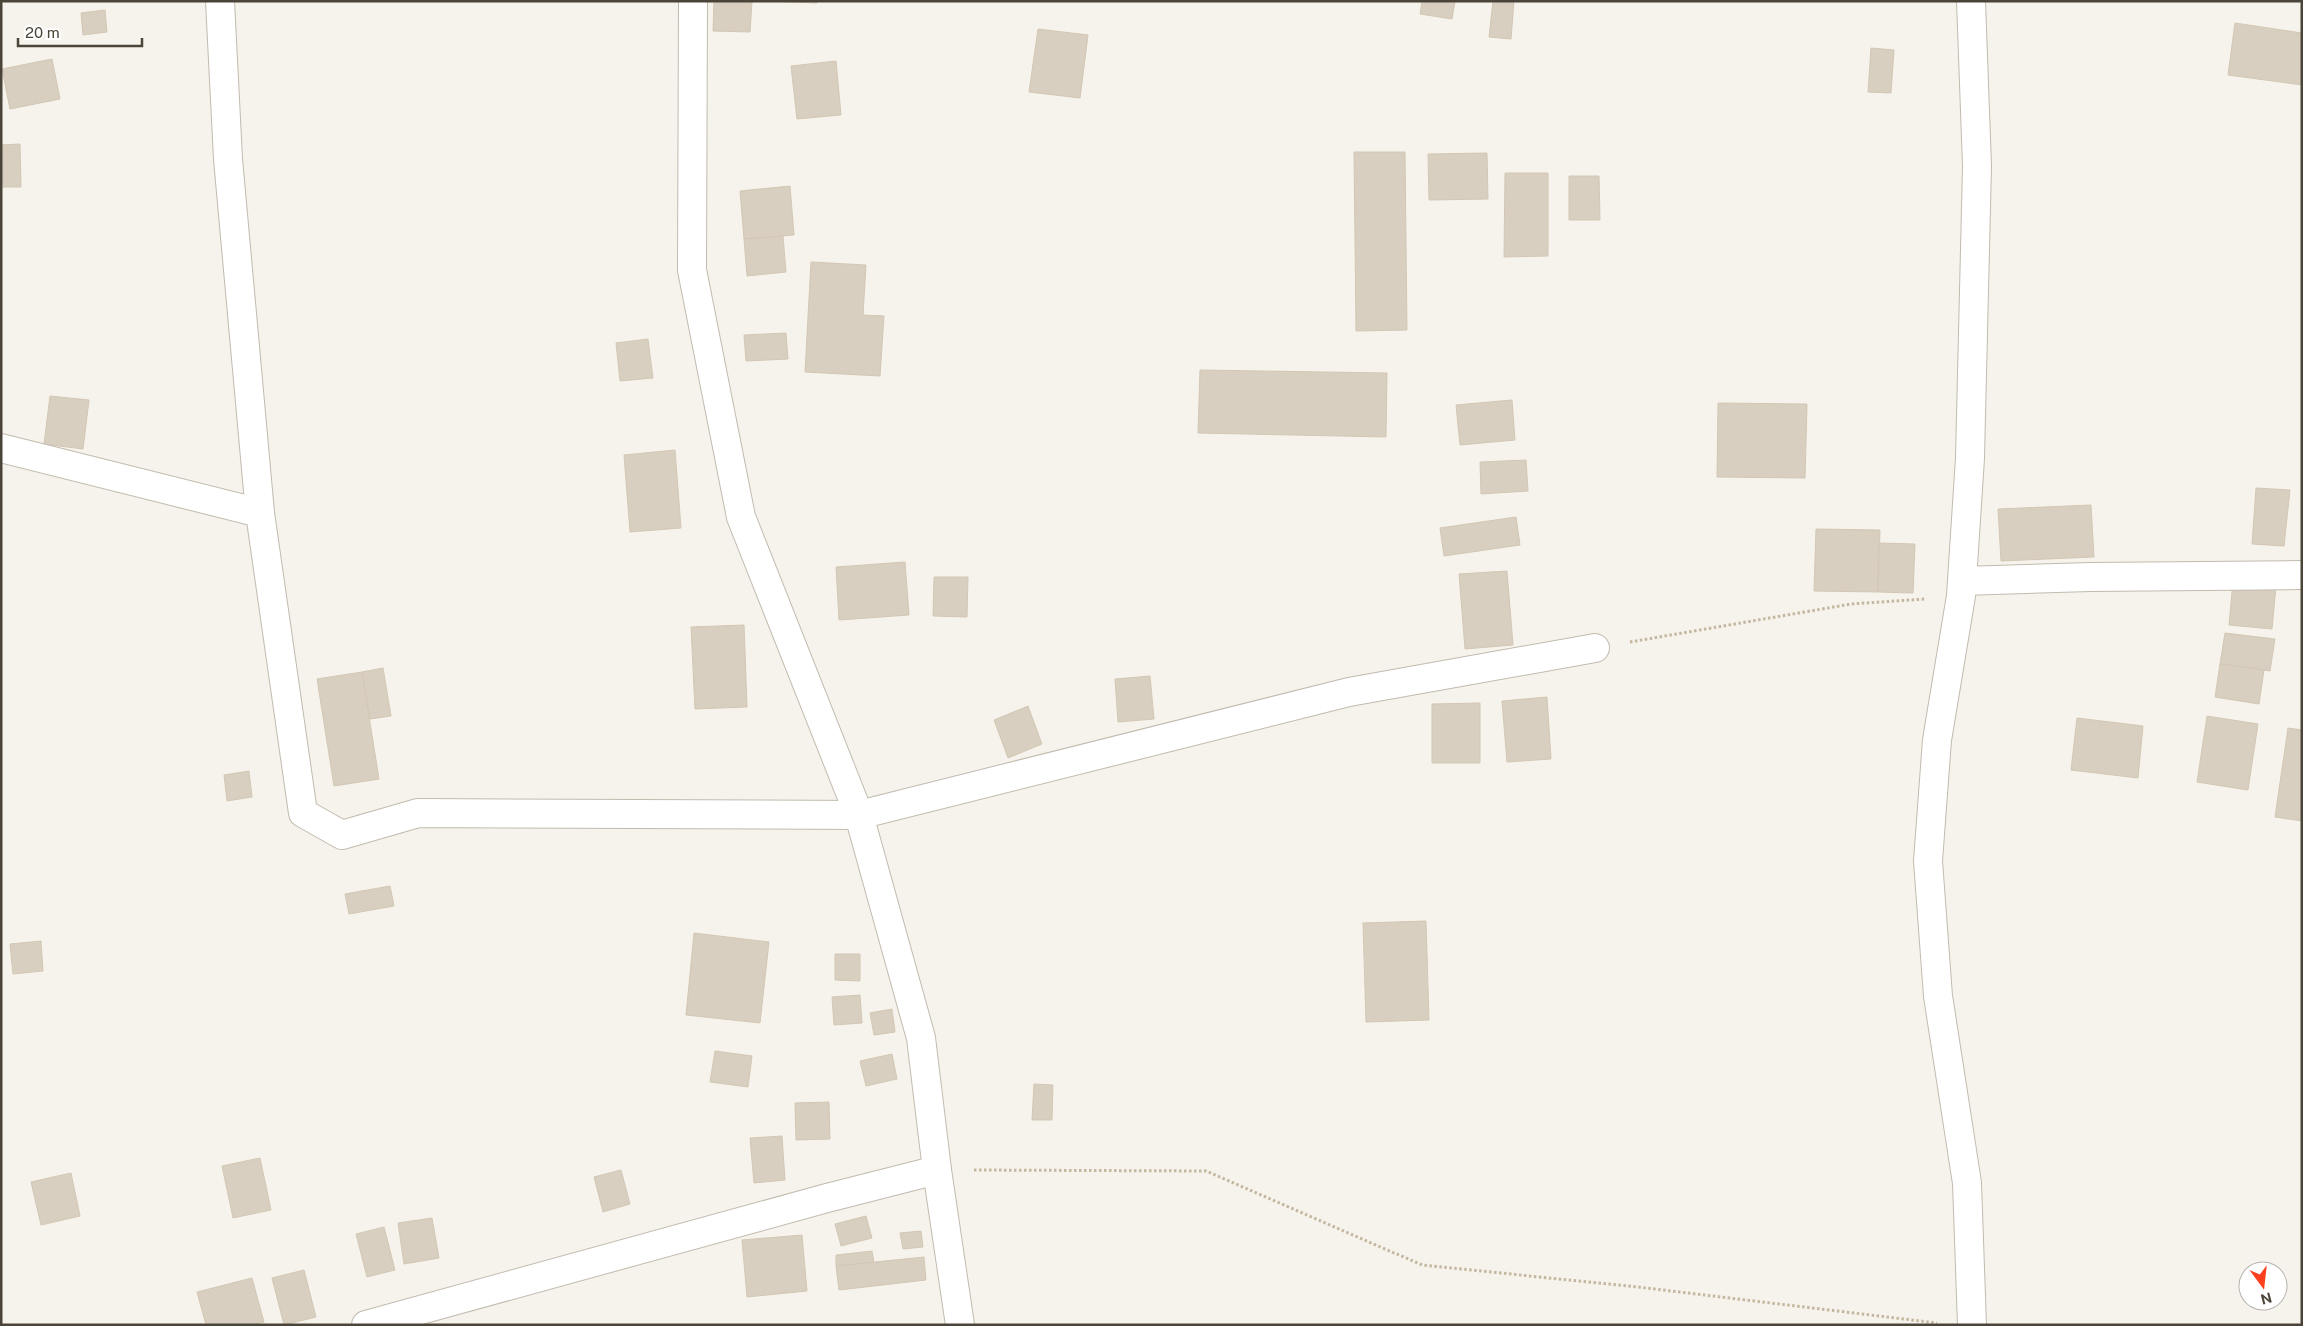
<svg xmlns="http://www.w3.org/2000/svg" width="2303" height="1326" font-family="'Public Sans',sans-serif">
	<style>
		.building { fill: #d8cfc1; stroke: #d3c7b4 }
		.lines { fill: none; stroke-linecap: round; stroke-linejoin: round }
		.minor-casing { stroke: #c2bbae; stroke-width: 30 }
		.tertiary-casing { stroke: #c2bbae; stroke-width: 30 }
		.path { stroke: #c4b79f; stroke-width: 3; stroke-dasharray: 2.5 2.5; stroke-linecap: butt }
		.minor { stroke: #fff; stroke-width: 28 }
		.tertiary { stroke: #fff; stroke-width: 28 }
	</style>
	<rect width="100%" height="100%" fill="#f6f3ec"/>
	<g class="building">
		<polygon points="714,1 752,1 750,32 713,31"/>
		<polygon points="766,1 817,1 817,3"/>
		<polygon points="1422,1 1455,1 1452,19 1420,14"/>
		<polygon points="1493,1 1514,1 1511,39 1489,37"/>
		<polygon points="105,10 107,32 83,35 81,13"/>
		<polygon points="2235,23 2302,33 2302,85 2228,75"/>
		<polygon points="1038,29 1088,35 1080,98 1029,92"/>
		<polygon points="1871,48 1894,50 1891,93 1868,92"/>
		<polygon points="52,59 60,99 10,109 2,69"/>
		<polygon points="836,61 841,115 797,119 791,66"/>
		<polygon points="20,144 21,187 1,187 1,145"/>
		<polygon points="1354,152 1405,152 1407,330 1356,331"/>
		<polygon points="1487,153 1488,199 1429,200 1428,154"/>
		<polygon points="1505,173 1548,173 1548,256 1504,257"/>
		<polygon points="1569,176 1599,176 1600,220 1569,220"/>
		<polygon points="790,186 794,235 744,239 740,191"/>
		<polygon points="783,236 786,272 747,276 744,239"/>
		<polygon points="811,262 866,265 863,315 884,316 880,376 805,372"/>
		<polygon points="786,333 788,359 746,361 744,335"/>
		<polygon points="648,339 653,378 620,381 616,343"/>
		<polygon points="1200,370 1387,373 1386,437 1198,433"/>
		<polygon points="50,396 89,400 83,449 44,444"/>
		<polygon points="1512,400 1515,440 1460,445 1456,405"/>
		<polygon points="1718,403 1807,404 1805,478 1717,477"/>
		<polygon points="675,450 681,528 630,532 624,455"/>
		<polygon points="1526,460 1528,491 1481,494 1480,462"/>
		<polygon points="2256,488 2290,490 2284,546 2252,544"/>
		<polygon points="2091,505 2094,557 2001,561 1998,509"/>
		<polygon points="1516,517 1520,545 1444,556 1440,528"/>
		<polygon points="1816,529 1880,530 1878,592 1814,591"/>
		<polygon points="1879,543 1915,544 1913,593 1878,592"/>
		<polygon points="905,562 909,615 839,620 836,567"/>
		<polygon points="1507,571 1513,645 1465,649 1459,574"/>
		<polygon points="934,577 968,577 967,617 933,616"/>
		<polygon points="2233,581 2276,586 2272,629 2229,625"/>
		<polygon points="744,625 747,707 695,709 691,627"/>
		<polygon points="2225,633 2275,639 2270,671 2220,664"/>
		<polygon points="2220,664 2264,670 2259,704 2215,697"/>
		<polygon points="383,668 391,716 370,719 362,672"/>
		<polygon points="362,672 379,779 334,786 317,679"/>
		<polygon points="1150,676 1154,719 1118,722 1115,679"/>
		<polygon points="1547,697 1551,759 1507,762 1502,701"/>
		<polygon points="1480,703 1480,763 1432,763 1432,704"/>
		<polygon points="1028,706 1042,744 1008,758 994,720"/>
		<polygon points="2207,716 2258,724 2248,790 2197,782"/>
		<polygon points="2077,718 2143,726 2138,778 2071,770"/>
		<polygon points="2288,728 2302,730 2302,821 2275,817"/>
		<polygon points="249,771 252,797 227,801 224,775"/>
		<polygon points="390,886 394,906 349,914 345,894"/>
		<polygon points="1426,921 1429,1020 1366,1022 1363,923"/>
		<polygon points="694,933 769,942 760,1023 686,1015"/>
		<polygon points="41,941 43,971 13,974 10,944"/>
		<polygon points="835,954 860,954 860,981 835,980"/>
		<polygon points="860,995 862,1023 834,1025 832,997"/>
		<polygon points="892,1009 895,1032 874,1035 870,1013"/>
		<polygon points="715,1051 752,1056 748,1087 710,1082"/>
		<polygon points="892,1054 897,1079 866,1086 860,1061"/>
		<polygon points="1034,1084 1053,1085 1052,1120 1032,1120"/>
		<polygon points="829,1102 830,1139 796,1140 795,1103"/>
		<polygon points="782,1136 785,1180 754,1183 750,1138"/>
		<polygon points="260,1158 271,1210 233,1218 222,1166"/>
		<polygon points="621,1170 630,1204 603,1212 594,1177"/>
		<polygon points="71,1173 80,1216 41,1225 31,1182"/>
		<polygon points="866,1216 872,1238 841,1246 835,1224"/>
		<polygon points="432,1218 439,1258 404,1264 398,1223"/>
		<polygon points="384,1227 395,1270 367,1277 356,1234"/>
		<polygon points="921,1231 923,1247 903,1249 900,1233"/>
		<polygon points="802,1235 807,1291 747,1297 742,1240"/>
		<polygon points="872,1251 874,1263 836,1266 836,1255"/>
		<polygon points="924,1257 926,1280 839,1290 836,1266"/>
		<polygon points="304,1270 316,1317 284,1325 272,1278"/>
		<polygon points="252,1278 264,1322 252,1325 206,1325 197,1292"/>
	</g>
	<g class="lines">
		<g class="minor-casing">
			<g id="minor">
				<polyline points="220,1 228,159 260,513"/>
				<polyline points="693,1 692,270 741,517 859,815 921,1038 937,1170 960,1325"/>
				<polyline points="1,448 260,513 303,813 342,835 418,813 859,815 1349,692 1595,648"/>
				<polyline points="1962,581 2090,577 2302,575"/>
				<polyline points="366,1325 827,1198 937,1170"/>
			</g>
		</g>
		<g class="tertiary-casing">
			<polyline id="tertiary" points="1971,1 1977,166 1970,458 1961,596 1937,740 1928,861 1938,996 1967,1183 1972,1325"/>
		</g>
		<g class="path">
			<polyline points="1630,642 1851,604 1925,599"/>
			<polyline points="974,1170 1206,1171 1422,1265 1638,1287 1937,1323"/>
		</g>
		<use href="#minor" class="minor"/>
		<use href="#tertiary" class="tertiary"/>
	</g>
	<rect width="2303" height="1326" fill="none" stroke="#4b4439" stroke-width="5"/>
	<g transform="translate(2263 1286) rotate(165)"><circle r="24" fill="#ffffff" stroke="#b7b4b0"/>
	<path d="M0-4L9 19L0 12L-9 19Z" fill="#fc3f1d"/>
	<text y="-8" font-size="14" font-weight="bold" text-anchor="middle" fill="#4b4439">N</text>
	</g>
	<path d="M18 38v8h124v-8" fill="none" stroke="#4b4439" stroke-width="2.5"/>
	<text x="25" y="38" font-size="15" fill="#4b4439" stroke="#ffffff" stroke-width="4" paint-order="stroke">20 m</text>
</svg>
